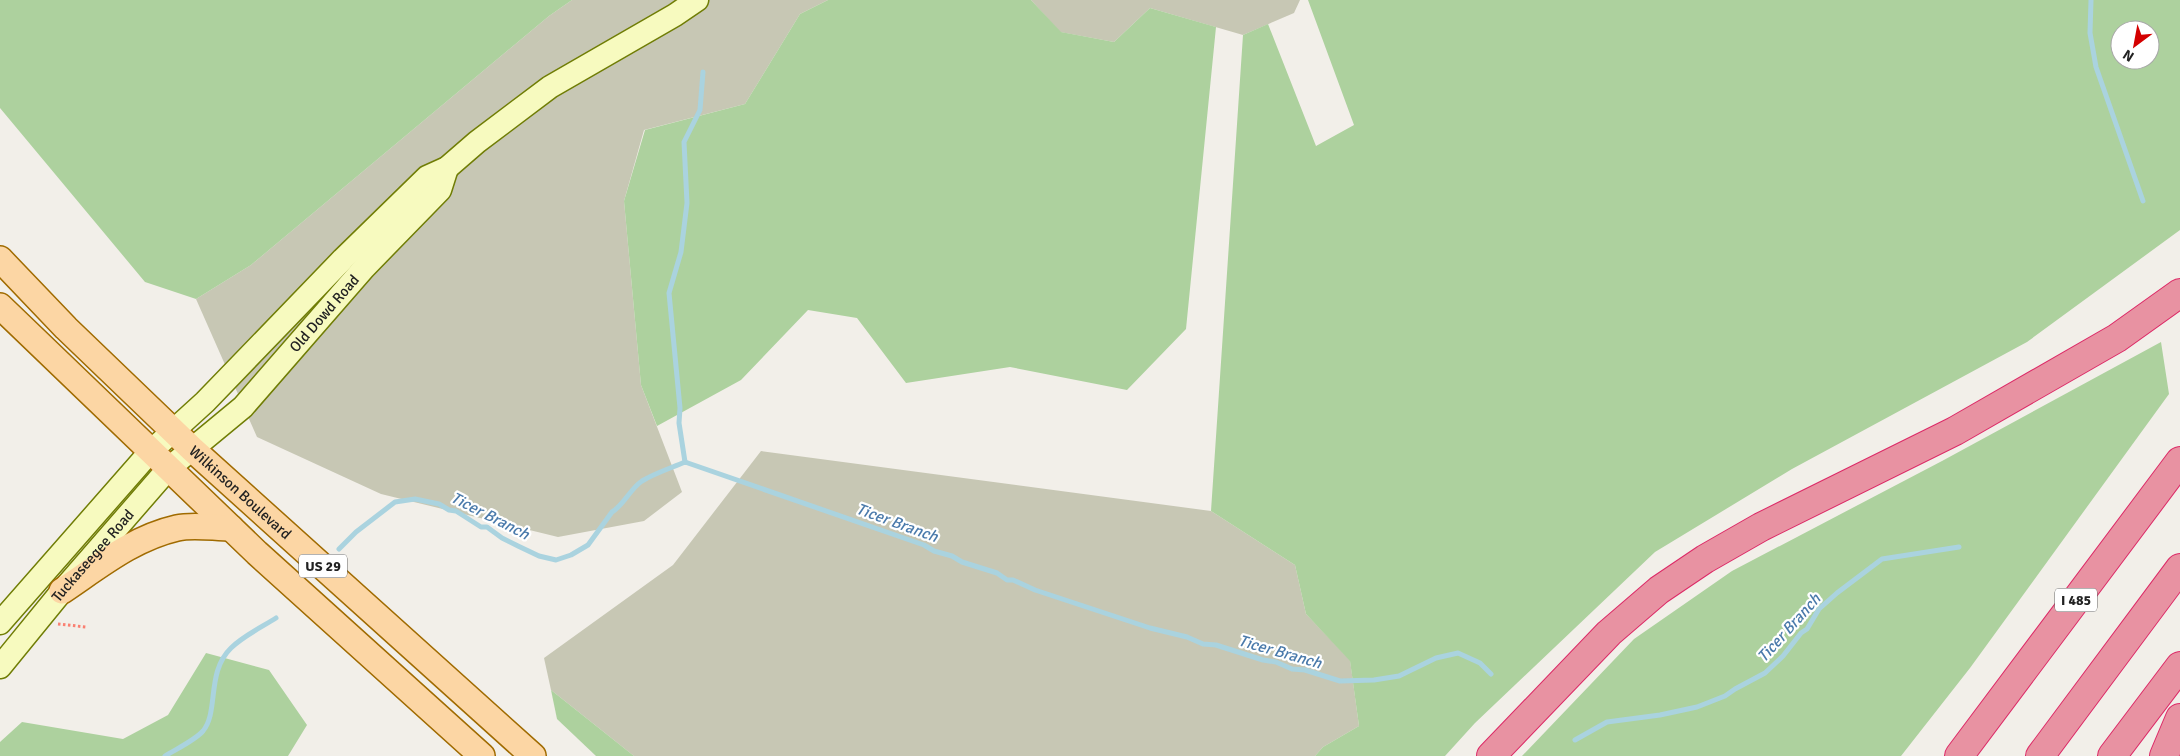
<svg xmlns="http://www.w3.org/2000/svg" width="2180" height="756" font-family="Signika,sans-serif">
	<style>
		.construction { fill: #c7c7b4 }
		.forest { fill: #add19e; fill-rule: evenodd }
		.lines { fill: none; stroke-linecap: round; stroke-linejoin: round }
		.stream { stroke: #aad3df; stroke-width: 5 }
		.secondary-casing { stroke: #707d05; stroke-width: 25 }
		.primary-casing { stroke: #a06b00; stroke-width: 28 }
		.highway-casing { stroke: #dc2a67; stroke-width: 30 }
		.path { stroke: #fa8072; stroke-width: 3; stroke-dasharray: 2.5 2.5; stroke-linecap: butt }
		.secondary { stroke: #f7fabf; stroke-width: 22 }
		.primary { stroke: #fcd6a4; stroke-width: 25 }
		.highway { stroke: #e892a2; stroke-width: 28 }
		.labels { text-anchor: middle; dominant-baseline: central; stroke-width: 4.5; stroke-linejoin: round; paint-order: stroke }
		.shield { fill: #fff; stroke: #646464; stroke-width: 1 }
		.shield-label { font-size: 14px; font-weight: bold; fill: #222 }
		.street-label { font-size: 15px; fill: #222; stroke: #fff }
		.water-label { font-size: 16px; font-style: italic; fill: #4a7aab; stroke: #fff }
	</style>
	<rect width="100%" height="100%" fill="#f2efe9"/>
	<g class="construction">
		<polygon points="572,0 828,0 800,14 745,104 644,130 624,201 641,385 682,492 644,521 558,537 381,494 257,437 196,299 251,265 549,16"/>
		<polygon points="1031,0 1300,0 1294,13 1243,35 1150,8 1114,42 1060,32"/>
		<polygon points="761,451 1211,511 1295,565 1306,614 1350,660 1359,726 1323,747 1315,756 634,756 551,690 544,658 673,565"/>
	</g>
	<g class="forest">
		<polygon points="0,0 572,0 549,16 251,265 196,299 145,282 0,108"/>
		<polygon points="828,0 1031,0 1061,32 1114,42 1150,8 1216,27 1186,329 1127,390 1010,367 906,383 857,318 808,310 741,380 657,426 641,385 624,201 645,130 745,104 800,14"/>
		<path d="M 1308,0 L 2180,0 L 2180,230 L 2027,342 L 1792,469 L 1655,552 L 1475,723 L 1445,756 L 1315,756 L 1323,747 L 1359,726 L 1350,661 L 1306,614 L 1295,565 L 1211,511 L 1243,35 L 1268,24 L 1316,146 L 1354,125 ZM 2120,30 L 2150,30 L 2150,60 L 2120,60 Z"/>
		<polygon points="2161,342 2169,394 1970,668 1901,756 1522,756 1634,639 1732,571 1942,461"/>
		<polygon points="206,653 269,670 307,725 288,756 0,756 0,742 22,722 123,739 168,715"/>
		<polygon points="551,690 634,756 596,756 557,719"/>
	</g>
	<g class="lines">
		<g class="stream">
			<polyline points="2091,0 2090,33 2096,67 2143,201"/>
			<polyline points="685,462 679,423 680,408 669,293 681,252 687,203 684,142 700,110 703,72"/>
			<path d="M 339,549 L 356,532 L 395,502 L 415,499 L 439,504 L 449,510 L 456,511 L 481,527 L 487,527 L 502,538 L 518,546 L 539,556 L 556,560 L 571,555 L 588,545 L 612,512 C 624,505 630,489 642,481 C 655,473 671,468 685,462 L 924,545 L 934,551 L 952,556 L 962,562 L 997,573 L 1007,580 L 1013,580 L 1035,590 L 1150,628 L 1187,637 L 1203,644 L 1216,645 L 1263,660 L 1276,662 L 1292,669 L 1305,670 L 1340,681 L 1374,680 L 1399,676 L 1436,658 L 1458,653 L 1480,663 L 1491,674"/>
			<polyline points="1575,740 1607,722 1660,715 1697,707 1725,696 1735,689 1765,673 1783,656 1801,633 1807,629 1819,609 1837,593 1882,559 1959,547"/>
			<path d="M 165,756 C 176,749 194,741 203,731 C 219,712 206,672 231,648 C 243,636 262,627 276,618"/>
		</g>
		<g class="secondary-casing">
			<g id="secondary">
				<polyline points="0,623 150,452 205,402 343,259 427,177 447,168 477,142 550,87 675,15 697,0"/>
				<path id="s1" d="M 0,667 L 62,591 L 168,469 L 243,407 L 364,268 L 440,190 L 447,168"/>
			</g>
		</g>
		<g class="primary-casing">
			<g id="primary">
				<path id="s2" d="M 0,259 L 66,328 L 192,449 L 533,756"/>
				<polyline points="0,306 257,553 482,756"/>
				<path d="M 62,591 C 98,567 133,538 177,528 C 193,524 214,528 231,528"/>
			</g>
		</g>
		<g class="highway-casing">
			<g id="highway">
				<polyline points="1491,756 1609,633 1659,590 1705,559 1761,527 1955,431 2117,338 2180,293"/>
				<polyline points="1959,756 2180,461"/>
				<polyline points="2040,756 2180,568"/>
				<polyline points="2112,756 2180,666"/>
				<polyline points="2164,756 2180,718"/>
			</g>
		</g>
		<polyline class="path" points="58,624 86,627"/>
		<use href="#secondary" class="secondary"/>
		<use href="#primary" class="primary"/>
		<use href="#highway" class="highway"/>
	</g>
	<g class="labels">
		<g class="shield">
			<rect x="299" y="554.5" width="48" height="23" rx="4"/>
			<rect x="2055" y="588.5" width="42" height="23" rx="4"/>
		</g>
		<g class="shield-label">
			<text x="323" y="566">US 29</text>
			<text x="2076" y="600">I 485</text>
		</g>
		<g class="street-label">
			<text stroke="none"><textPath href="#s1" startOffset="481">Old Dowd Road</textPath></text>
			<text stroke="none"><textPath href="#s2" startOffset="335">Wilkinson Boulevard</textPath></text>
			<text stroke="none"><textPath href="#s1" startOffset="145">Tuckaseegee Road</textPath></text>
		</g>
		<g class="water-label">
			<text transform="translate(490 516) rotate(27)">Ticer Branch</text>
			<text transform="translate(897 523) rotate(20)">Ticer Branch</text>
			<text transform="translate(1789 628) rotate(-48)">Ticer Branch</text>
			<text transform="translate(1280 652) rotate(16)">Ticer Branch</text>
		</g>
	</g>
	<g transform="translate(2135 45) rotate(212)"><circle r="24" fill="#ffffff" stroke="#a7a7a7"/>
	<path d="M0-4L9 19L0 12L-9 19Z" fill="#d40000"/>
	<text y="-8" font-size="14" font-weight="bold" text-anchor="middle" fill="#222222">N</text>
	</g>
</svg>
